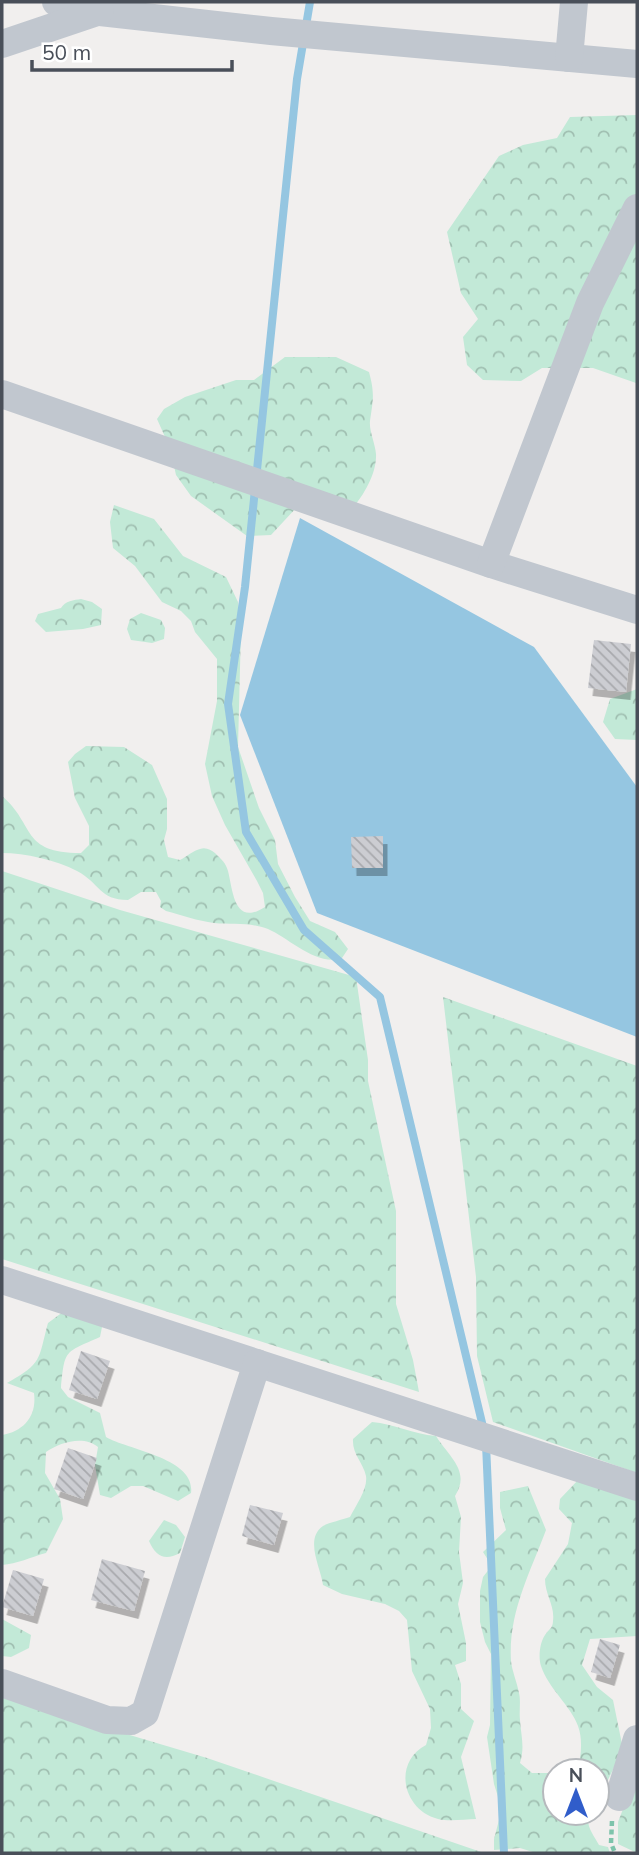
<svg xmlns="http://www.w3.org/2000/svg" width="639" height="1855" font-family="Mulish,sans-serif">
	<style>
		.forest { fill: url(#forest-crowns) }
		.water { fill: #95c6e1 }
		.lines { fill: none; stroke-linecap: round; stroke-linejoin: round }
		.stream { stroke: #95c6e1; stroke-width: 8 }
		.building { fill: url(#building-back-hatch); filter: url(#shadow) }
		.path { stroke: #7ec3ab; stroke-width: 4.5; stroke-dasharray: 5 3.5; stroke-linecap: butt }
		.street { stroke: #c1c7cf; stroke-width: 28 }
	</style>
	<defs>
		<pattern id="forest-crowns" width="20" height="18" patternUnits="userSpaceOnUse" patternTransform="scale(1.75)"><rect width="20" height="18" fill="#c2e9d7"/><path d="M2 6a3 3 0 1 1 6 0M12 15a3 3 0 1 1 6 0" fill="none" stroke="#a0bfb1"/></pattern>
		<pattern id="building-back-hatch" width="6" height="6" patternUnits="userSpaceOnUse" patternTransform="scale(1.75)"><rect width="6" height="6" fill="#cccdd2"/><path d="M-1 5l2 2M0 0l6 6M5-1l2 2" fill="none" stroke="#a8a9ad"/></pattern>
		<filter id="shadow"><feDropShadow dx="4.5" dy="8" stdDeviation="0" flood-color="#0004"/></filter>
	</defs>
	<rect width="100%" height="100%" fill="#f1efee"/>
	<g class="forest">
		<polygon points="637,115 637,386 636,383 593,368 542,368 521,381 483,380 467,365 463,337 478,319 461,293 447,232 499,156 523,145 557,138 570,117"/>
		<path d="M 285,357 L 336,357 L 369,372 C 375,394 373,400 370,421 C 369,431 375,443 376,454 C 377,473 364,495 352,509 L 297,507 L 271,535 L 247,536 L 191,496 L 176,475 L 170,448 L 157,419 L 164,409 L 185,397 L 236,380 L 254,380 Z"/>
		<path d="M 114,505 L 154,519 L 183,556 L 226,577 L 238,602 L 241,629 L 238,747 L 259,808 L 275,840 L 278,864 L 295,897 L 310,921 L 335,932 L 348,949 L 342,958 C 317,967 289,938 268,929 C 250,922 232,925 214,923 C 198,921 181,915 166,911 L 160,907 L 161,901 L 156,892 L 141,892 L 128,900 C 99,900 100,883 77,871 C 56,860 25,853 2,853 L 2,796 C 36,825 20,853 81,853 L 89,845 L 89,826 L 75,798 L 68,762 L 75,754 L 86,746 L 124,747 L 152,765 L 167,799 L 167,829 L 164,840 L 168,857 L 180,860 C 186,857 194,850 200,849 C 206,847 211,850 215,853 C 221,859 226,863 228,871 C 233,891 234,927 265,907 L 263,893 L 257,881 L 225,825 L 212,796 L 205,764 L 217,701 L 217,659 L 195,632 L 191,621 L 181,611 L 162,602 L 135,566 L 113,548 L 110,522 Z"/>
		<path d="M 81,599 L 92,602 L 102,609 L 101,625 L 83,629 L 46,632 L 35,621 L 38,614 L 61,608 C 65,601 74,600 81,599 Z"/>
		<polygon points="141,613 161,620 165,628 164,639 152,643 131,640 127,629 130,619"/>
		<polygon points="637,689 637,740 615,739 603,722 610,699"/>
		<polygon points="2,871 120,910 356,977 368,1060 368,1081 396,1211 396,1304 413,1360 419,1392 2,1259"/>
		<polygon points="443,997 637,1066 637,1473 493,1422 477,1356 476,1277"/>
		<path d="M 67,1309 L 103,1322 L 100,1337 C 64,1353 65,1349 61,1388 L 68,1397 L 100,1413 L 106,1437 C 128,1450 196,1458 191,1493 L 178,1501 L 143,1486 L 131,1486 L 111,1498 L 100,1495 L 95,1465 L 98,1447 C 84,1435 60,1442 46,1452 L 45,1473 L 60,1499 L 63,1519 L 46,1553 C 31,1557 17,1564 2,1565 L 2,1435 C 24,1431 37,1416 34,1393 L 7,1383 C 43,1363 38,1360 48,1323 Z"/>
		<path d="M 372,1422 C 394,1424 413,1434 436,1436 C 449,1457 471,1471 455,1496 L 461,1517 L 459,1552 L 463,1583 L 458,1604 L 466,1643 L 466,1661 L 455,1665 L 461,1684 L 461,1709 L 474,1721 L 461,1757 L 476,1819 C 465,1819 450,1822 438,1819 C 403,1810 392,1763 426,1745 L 431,1728 L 430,1709 L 412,1671 L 407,1620 L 399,1611 L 385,1604 L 342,1594 L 323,1585 C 321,1568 304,1539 323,1526 C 330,1522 342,1520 350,1517 C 356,1505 368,1489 366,1476 C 363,1462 352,1454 353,1439 Z"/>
		<path d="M 578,1480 L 637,1492 L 637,1636 L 590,1639 L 582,1665 L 597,1687 L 613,1700 L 623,1749 L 605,1786 L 597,1793 L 597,1771 L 574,1771 L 578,1769 C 581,1757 583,1739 578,1726 C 571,1706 548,1688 541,1666 C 538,1657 540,1642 545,1635 C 549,1629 553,1628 553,1621 C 555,1605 545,1595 545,1579 L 568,1544 L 572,1523 L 559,1509 L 560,1499 Z"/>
		<path d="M 528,1486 L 546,1530 C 530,1573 508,1613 511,1661 C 512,1671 517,1682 519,1693 C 521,1701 519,1711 520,1720 C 521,1736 525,1747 520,1763 L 532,1773 L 555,1773 L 555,1813 L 589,1813 C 585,1825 593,1834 599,1845 L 608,1847 L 610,1853 L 536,1853 L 520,1848 L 494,1850 L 494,1839 L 499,1820 L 499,1800 L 494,1784 L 487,1737 L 490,1725 L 491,1654 L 485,1642 L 480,1622 L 480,1591 L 483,1577 L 490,1568 L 490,1563 L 483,1552 L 506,1530 L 500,1508 L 500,1492 Z"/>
		<path d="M 164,1520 L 176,1525 L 185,1537 L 180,1553 C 165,1561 156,1557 149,1541 Z"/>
		<polygon points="2,1619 31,1635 29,1648 11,1657 2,1656"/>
		<polygon points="2,1697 207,1758 484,1853 2,1853"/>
		<polygon points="637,1759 637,1853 618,1844 618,1822 630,1791"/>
	</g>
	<polygon class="water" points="300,518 534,647 637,787 637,1037 317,913 240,715"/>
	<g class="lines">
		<g class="stream">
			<polyline points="310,2 297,79 245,587 228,704 246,832 304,930 380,997 484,1431"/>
			<polyline points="486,1444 504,1853"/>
		</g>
	</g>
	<g class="building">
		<polygon points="594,640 631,644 626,692 588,688"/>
		<polygon points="383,836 383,868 352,868 351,837"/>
		<polygon points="81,1351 110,1361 97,1399 69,1390"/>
		<polygon points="68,1448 97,1458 83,1499 54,1489"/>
		<polygon points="250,1505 283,1513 274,1545 242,1536"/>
		<polygon points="102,1559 145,1571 134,1611 91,1600"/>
		<polygon points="13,1570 44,1579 33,1616 2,1607"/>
		<polygon points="600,1639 620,1645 610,1678 591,1672"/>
	</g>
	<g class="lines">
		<polyline class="path" points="612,1821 611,1843 615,1853"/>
		<g class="street">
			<polyline points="56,2 100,12 271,31 637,64"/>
			<polyline points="2,44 100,11"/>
			<polyline points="569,58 574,2"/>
			<polyline points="2,394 491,564 637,610"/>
			<polyline points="491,564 590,303 637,208"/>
			<polyline points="2,1280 637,1487"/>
			<polyline points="2,1683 107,1720 131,1721 145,1713 257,1363"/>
			<polyline points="619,1797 637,1739"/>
		</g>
	</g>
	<rect width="639" height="1855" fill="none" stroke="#494f59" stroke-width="7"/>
	<g transform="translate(576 1792)"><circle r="33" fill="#ffffff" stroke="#b6b9bd" stroke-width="2"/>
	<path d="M0-5L12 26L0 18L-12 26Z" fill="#305dca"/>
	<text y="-10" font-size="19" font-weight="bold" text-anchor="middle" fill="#494f59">N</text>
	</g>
	<path d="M32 60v10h200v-10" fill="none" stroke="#494f59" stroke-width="3.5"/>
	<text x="42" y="60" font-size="21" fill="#494f59" stroke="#ffffff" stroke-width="5" paint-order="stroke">50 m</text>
</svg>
